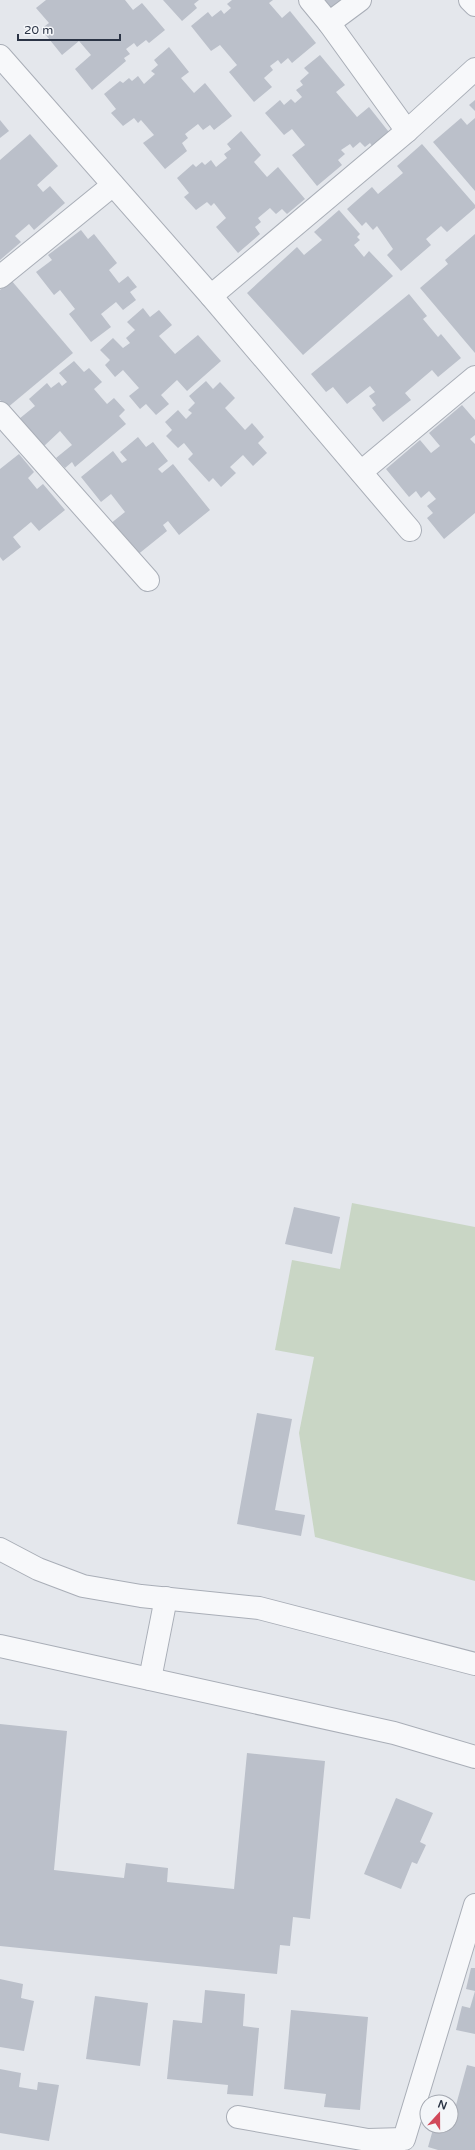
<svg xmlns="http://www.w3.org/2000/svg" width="475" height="2150" font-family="'Varela Round',sans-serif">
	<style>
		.green { fill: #c9d6c5 }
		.building { fill: #bbc0ca }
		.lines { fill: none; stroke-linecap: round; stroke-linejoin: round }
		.minor-casing { stroke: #a9aeb7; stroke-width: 24 }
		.tertiary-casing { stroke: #a9aeb7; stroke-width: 24 }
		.minor { stroke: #f7f8fa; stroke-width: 22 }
		.tertiary { stroke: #f7f8fa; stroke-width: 22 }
	</style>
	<rect width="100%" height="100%" fill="#e4e7ec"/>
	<polygon class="green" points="352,1203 475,1227 475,1581 315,1537 299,1433 314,1357 275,1350 292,1260 340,1269"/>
	<g class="building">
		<polygon points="46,0 125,0 133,10 142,3 165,30 149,43 146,40 137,47 134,43 126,49 130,54 124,58 126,61 92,90 75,69 91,55 79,41 62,55 41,29 49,23 36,8"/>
		<polygon points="163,0 199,0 194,4 197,8 182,21"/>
		<polygon points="232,0 273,0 269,3 282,18 290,11 316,43 292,63 288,58 281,64 278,60 270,66 273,70 264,78 272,87 254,102 229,72 237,65 220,45 211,51 191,26 208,12 212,17 221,10 224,14 231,8 227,4"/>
		<polygon points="319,0 348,0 330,14"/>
		<polygon points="169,47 189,72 181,78 194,93 205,83 232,116 214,130 210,125 203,130 198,124 185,134 188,138 182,143 187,151 165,169 143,143 154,135 141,120 138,123 134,118 123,126 111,113 116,109 104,94 120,81 123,83 129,78 132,81 138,76 144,84 155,74 151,71 158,65 154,60"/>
		<polygon points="320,55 345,85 336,92 357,117 369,107 392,136 375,150 370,143 365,147 360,142 353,148 350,144 341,150 345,154 338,160 342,165 317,186 292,155 305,145 292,129 284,135 265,113 280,100 284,105 291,99 295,103 302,97 296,90 303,85 300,81 309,73 304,68"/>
		<polygon points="475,100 475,111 469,105"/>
		<polygon points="461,118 467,125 475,118 475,191 433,142"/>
		<polygon points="0,120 9,131 0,138"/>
		<polygon points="241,131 261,155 254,162 267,177 278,167 305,199 287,214 282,209 276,214 270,208 258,218 261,222 255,227 260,234 238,253 216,227 226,218 214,203 211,206 207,202 196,210 184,197 189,193 177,178 193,164 196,167 202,162 205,165 211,160 216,167 227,158 224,154 231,149 227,144"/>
		<polygon points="30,134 58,166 37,185 43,192 50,186 65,203 34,230 29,224 15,236 21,242 0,260 0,160"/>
		<polygon points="422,144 475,205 475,208 447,232 441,226 426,239 431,245 401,271 387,255 393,249 377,226 373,230 366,222 362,226 347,209 372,187 378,194 403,173 397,166"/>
		<polygon points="339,210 360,234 357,237 360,240 354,245 364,257 369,251 393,276 303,355 247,293 297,247 304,255 322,240 314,232"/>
		<polygon points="81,230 88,239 94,234 117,263 109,270 119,283 128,276 137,287 130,292 136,300 123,310 116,302 101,314 111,327 91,342 69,314 75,309 60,290 54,295 36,272 52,260 48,255"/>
		<polygon points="475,234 475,353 420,288 448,264 445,260"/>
		<polygon points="11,280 73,353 7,408 0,400 0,290"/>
		<polygon points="409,294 427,316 423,319 438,337 441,334 461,358 438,377 432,370 405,393 411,400 383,422 372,408 376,405 369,396 375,392 370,386 347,404 333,387 326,392 311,374"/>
		<polygon points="143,308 150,317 159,310 172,325 159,336 175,354 198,335 221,361 187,391 177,380 161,395 169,404 156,415 146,404 140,409 129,396 139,388 123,370 115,377 105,365 110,360 100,350 113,338 123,348 130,343 126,338 135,330 127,322"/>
		<polygon points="74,361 84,372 89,368 102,382 94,389 107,404 114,398 125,410 119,416 126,424 75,467 72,462 65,468 56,458 72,445 60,431 43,447 19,419 35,406 29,399 47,383 51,388 59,382 62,386 67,382 59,373"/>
		<polygon points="206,381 213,389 220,382 235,398 225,408 245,430 252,423 264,437 258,443 267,453 253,466 243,455 230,467 236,473 221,487 213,478 209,482 188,459 193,454 184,443 178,448 166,436 172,430 165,422 178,410 186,419 192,413 188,410 195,403 189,396"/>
		<polygon points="462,405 475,420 475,435 470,439 475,444 475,513 444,539 427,518 433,513 427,506 436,499 429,491 421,498 416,491 409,497 386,469 420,440 431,453 440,446 429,433"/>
		<polygon points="138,437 146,447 153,442 168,461 158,469 162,473 173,464 210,510 179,535 168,521 163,525 167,531 136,556 110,524 125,512 111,494 101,502 81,477 113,451 122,463 127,460 120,452"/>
		<polygon points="19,454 34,472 28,478 37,489 43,484 65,510 39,531 31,522 13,537 21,547 3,561 0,557 0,469"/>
		<polygon points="294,1207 340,1217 332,1254 285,1244"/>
		<polygon points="257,1413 292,1419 275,1510 305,1515 301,1536 237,1524"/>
		<polygon points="0,1724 67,1731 54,1870 124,1878 126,1863 168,1868 167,1882 234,1889 247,1753 325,1761 310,1919 293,1917 290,1946 280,1945 277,1974 0,1946"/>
		<polygon points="396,1798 433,1813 420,1842 426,1845 417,1864 412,1862 401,1889 364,1874"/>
		<polygon points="471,1968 475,1968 475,1991 466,1989"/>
		<polygon points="0,1979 23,1984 21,1998 34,2001 24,2051 0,2047"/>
		<polygon points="205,1990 245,1994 243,2026 259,2028 253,2096 227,2094 228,2085 167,2079 173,2020 202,2023"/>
		<polygon points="475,1991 475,2034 456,2030 462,2006 470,2008"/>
		<polygon points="95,1996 148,2003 140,2066 86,2059"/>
		<polygon points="291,2010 368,2017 360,2110 324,2107 326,2094 284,2089"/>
		<polygon points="467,2065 475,2067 475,2150 438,2150 428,2147 434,2126 451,2126 451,2104 456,2105"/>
		<polygon points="0,2069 21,2073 19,2087 37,2090 38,2082 59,2085 49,2141 0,2133"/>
	</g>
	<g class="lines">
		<g class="minor-casing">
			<g id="minor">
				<polyline points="310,0 329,23 407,131"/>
				<polyline points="470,0 475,5"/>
				<polyline points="329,23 360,0"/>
				<polyline points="0,56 211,296 410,530"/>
				<polyline points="0,277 113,185"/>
				<polyline points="211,296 407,131 475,69"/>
				<polyline points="0,413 148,580"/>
				<polyline points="361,472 475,377"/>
				<polyline points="238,2117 368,2140 404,2139 475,1905"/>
			</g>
		</g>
		<g class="tertiary-casing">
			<g id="tertiary">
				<polyline points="0,1549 38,1569 83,1586 141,1596 259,1608 475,1664"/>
				<polyline points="0,1646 394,1733 475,1757"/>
				<polyline points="150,1679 166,1598"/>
			</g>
		</g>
		<use href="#minor" class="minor"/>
		<use href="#tertiary" class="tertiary"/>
	</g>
	<g transform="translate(439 2114) rotate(21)"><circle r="19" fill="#f4f6f9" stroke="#a4a8b1"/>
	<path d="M0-3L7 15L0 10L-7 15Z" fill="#d1495b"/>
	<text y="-6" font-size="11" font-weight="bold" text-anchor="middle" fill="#2b3445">N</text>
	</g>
	<path d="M18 34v6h102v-6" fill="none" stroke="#2b3445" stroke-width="2"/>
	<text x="24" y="34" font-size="12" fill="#2b3445" stroke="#f4f6f9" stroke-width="3" paint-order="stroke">20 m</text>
</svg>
